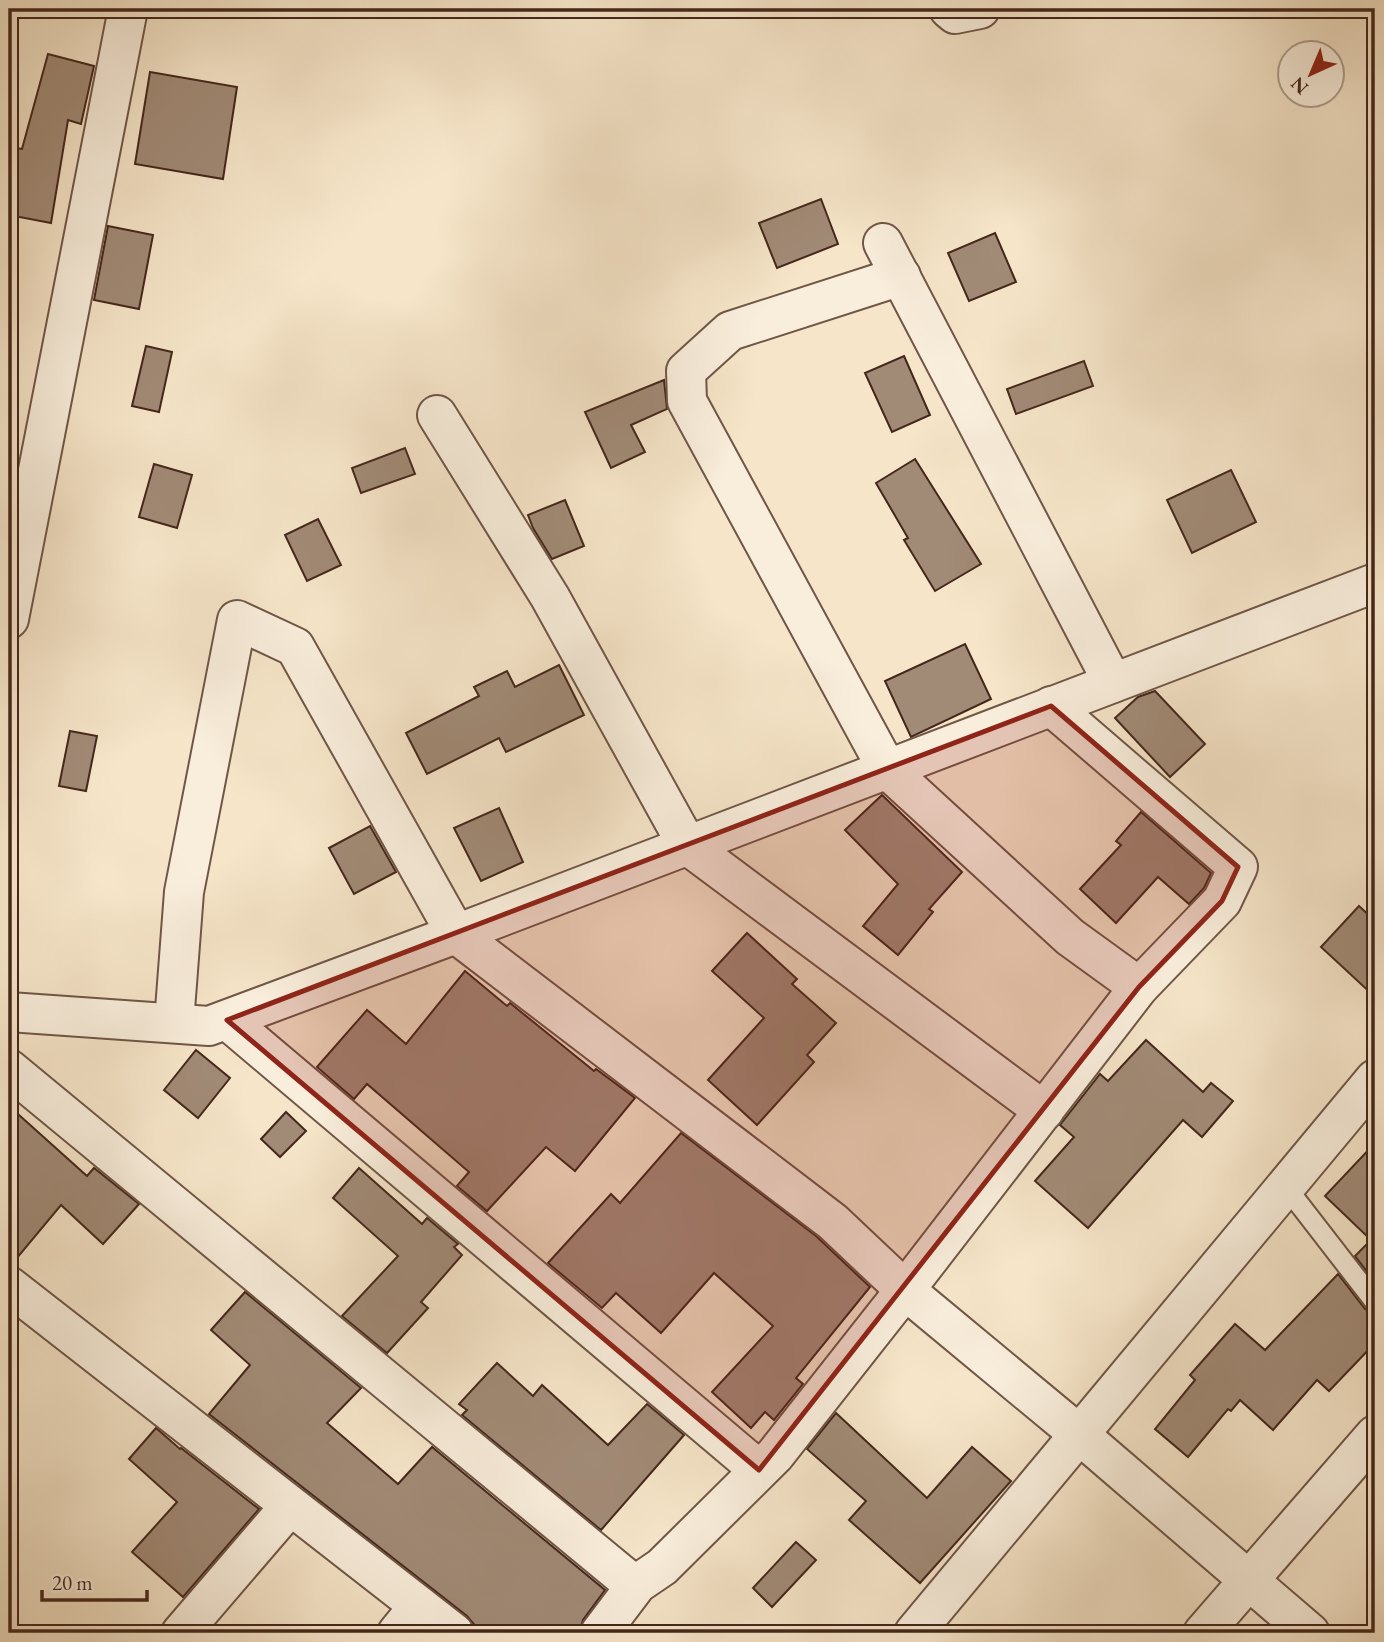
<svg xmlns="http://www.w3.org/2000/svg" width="1384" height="1642" font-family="'EB Garamond',serif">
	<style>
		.building { fill: #a18a76; stroke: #44271c; stroke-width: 2 }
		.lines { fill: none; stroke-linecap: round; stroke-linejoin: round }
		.lane-casing { stroke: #705647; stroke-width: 23 }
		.street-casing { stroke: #705647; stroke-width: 42 }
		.lane { stroke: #f9eedc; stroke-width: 19 }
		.street { stroke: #f9eedc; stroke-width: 38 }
		.marked { fill: #8f2418; fill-opacity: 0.2; stroke: #8f2418; stroke-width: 5; stroke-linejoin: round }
	</style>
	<rect width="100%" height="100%" fill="#f6e5c9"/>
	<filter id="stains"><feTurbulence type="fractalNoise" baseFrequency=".00286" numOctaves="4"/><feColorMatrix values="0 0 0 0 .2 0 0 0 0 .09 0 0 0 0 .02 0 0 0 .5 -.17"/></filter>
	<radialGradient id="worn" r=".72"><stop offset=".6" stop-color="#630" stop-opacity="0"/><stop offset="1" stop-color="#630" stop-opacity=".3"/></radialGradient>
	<g class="building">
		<polygon points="48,54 94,66 81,124 68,120 51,223 9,215 9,147 22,149"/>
		<polygon points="150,72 237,87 223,179 135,164"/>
		<polygon points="821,199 838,244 777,268 759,223"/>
		<polygon points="108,226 153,235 139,309 94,300"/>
		<polygon points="995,233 1016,282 969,301 948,253"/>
		<polygon points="146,346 172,352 159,412 132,406"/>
		<polygon points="904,356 930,415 892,432 865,373"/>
		<polygon points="1084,361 1093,386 1016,414 1007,389"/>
		<polygon points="664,380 667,409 631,425 645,452 611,468 585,412"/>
		<polygon points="405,448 415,474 361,493 352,468"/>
		<polygon points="915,459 981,564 935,591 904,540 908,538 876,483"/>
		<polygon points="154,464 192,475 177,528 139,517"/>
		<polygon points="1231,470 1256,522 1192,553 1167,500"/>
		<polygon points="565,500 584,546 552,559 533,528 528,515"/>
		<polygon points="318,519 341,565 307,581 285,535"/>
		<polygon points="965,644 991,699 911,737 885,681"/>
		<polygon points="559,665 584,715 506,752 499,738 427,774 406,733 479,696 474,687 507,671 515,687"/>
		<polygon points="1155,691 1205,744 1170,777 1115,718 1138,697"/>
		<polygon points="70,731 97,736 86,791 59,786"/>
		<polygon points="882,795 962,872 929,909 933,912 898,955 863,926 898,884 845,830"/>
		<polygon points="499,808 523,862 481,881 454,828"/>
		<polygon points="1141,812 1211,873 1204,888 1189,904 1158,877 1116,923 1080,889 1121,845 1116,841"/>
		<polygon points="370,826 396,872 354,894 329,848"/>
		<polygon points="1359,906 1375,921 1375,997 1321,947"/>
		<polygon points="747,933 797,979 792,984 836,1023 807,1055 814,1062 757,1125 708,1080 764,1018 712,971"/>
		<polygon points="465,971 507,1006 510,1003 594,1071 596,1069 635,1098 575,1171 546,1147 487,1211 457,1186 469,1172 367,1084 354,1099 317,1067 367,1010 406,1044"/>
		<polygon points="1146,1040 1203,1092 1211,1083 1233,1101 1202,1137 1183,1120 1088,1228 1035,1181 1074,1137 1060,1125 1100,1074 1108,1081"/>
		<polygon points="196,1050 230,1078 198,1118 164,1090"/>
		<polygon points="9,1106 87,1176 94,1168 139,1204 103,1244 61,1205 12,1264 9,1265"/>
		<polygon points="286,1112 306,1131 280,1157 261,1139"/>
		<polygon points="681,1133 816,1236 870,1287 796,1378 803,1384 774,1420 765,1412 751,1428 712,1392 773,1326 714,1273 661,1333 616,1293 602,1308 548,1263 611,1194 620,1203"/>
		<polygon points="1375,1143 1375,1282 1355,1256 1371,1240 1325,1196"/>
		<polygon points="359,1168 422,1224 427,1218 458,1244 454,1247 462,1255 421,1302 428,1308 387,1353 342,1316 398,1256 333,1198"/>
		<polygon points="1338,1274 1365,1309 1375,1314 1375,1343 1329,1391 1317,1380 1273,1430 1240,1400 1231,1411 1228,1409 1188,1457 1155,1429 1195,1380 1190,1375 1235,1324 1265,1350"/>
		<polygon points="245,1292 361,1388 327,1423 398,1484 432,1447 605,1590 583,1620 579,1633 481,1633 467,1616 209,1414 250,1365 211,1330"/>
		<polygon points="497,1363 533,1396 542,1385 608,1445 647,1404 684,1435 601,1530 462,1415 467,1410 459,1404"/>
		<polygon points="836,1413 927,1498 972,1447 1011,1481 920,1583 849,1520 866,1501 807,1449"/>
		<polygon points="156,1428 180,1449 181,1448 259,1509 183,1597 132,1552 177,1502 129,1459"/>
		<polygon points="796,1542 816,1560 772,1607 753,1588"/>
	</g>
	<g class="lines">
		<g class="lane-casing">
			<polyline id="lane" points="1286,1187 1375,1302"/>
		</g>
		<g class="street-casing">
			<g id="street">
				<polyline points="949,9 955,14 980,9"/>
				<polyline points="883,243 1113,683"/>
				<polyline points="901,276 730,331 686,371 687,401 887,769 1070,937 1139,987"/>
				<polyline points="437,415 550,597 687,845 1044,1111"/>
				<polyline points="9,619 128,9"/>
				<polyline points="9,1012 209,1026 456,934 1375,583"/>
				<polyline points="227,1020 759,1470"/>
				<polyline points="174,1023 184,892 237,620 295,647 456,934 833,1222 905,1290 1081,1436 1310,1633"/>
				<polyline points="9,1069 634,1585"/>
				<polyline points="9,1286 454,1633"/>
				<polyline points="181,1633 290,1506"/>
				<polyline points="397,1633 419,1606"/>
				<polyline points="600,1633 637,1584 662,1567 775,1455 905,1290 1139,987 1222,901 1238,867 1051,706"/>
				<polyline points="914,1633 1375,1079"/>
				<polyline points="1203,1633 1375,1435"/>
			</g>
		</g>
		<use href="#lane" class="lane"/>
		<use href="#street" class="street"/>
	</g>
	<path class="marked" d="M 1051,706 L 1238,867 L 1222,901 L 1139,987 L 759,1470 L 227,1020 Z"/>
	<rect width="1384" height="1642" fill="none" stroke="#f6e5c9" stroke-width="35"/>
	<rect x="10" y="10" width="1363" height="1621" fill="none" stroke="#44271c" stroke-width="3.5"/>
	<rect x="18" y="18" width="1349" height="1607" fill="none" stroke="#44271c" stroke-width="2"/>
	<g transform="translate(1311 74) rotate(224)"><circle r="33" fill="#f9eedc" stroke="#b19e8f" stroke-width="2"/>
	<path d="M0-5L12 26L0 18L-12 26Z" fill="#8f2418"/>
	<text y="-10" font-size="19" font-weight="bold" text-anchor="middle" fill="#44271c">N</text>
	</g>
	<path d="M42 1590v10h105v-10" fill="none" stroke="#44271c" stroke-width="3.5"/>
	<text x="52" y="1590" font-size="21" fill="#44271c" stroke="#f9eedc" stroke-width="5" paint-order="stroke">20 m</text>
	<rect width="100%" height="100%" filter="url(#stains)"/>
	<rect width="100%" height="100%" fill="url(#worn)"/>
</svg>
